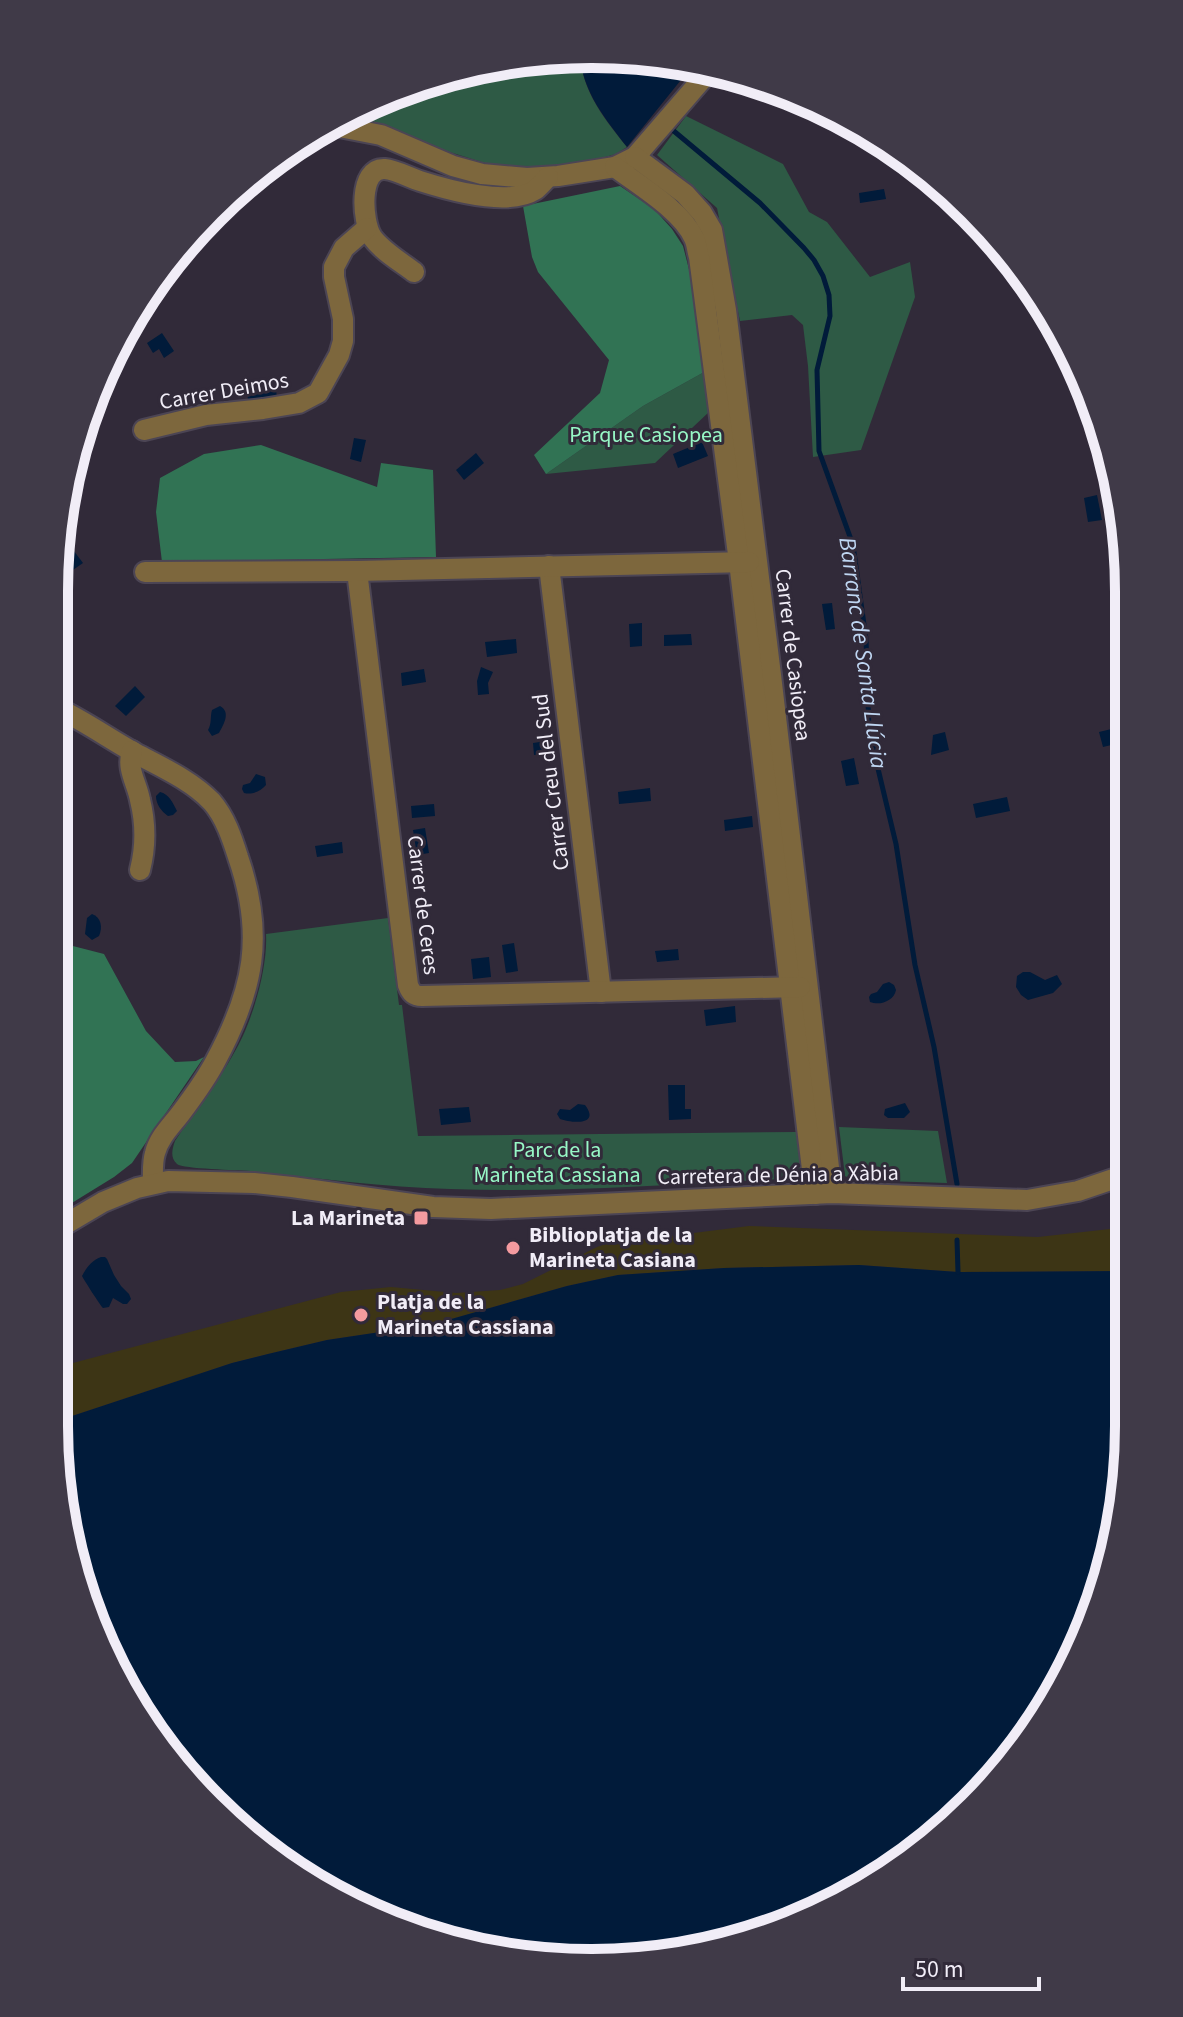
<svg xmlns="http://www.w3.org/2000/svg" width="1183" height="2017" font-family="'Source Sans 3',sans-serif">
	<style>
		.green { fill: #2e5a45 }
		.forest { fill: #317354 }
		.sand { fill: #3d3515 }
		.water { fill: #011b3a }
		.lines { fill: none; stroke-linecap: round; stroke-linejoin: round }
		.stream { stroke: #011b3a; stroke-width: 5 }
		.minor-casing { stroke: #4c4554; stroke-width: 24 }
		.minor { stroke: #7d673d; stroke-width: 20 }
		.poi-dot { fill: #f49a9f; stroke: #312a39; stroke-width: 3 }
		.labels { text-anchor: middle; dominant-baseline: central; stroke-width: 6; stroke-linejoin: round; paint-order: stroke }
		.street-label { font-size: 22px; fill: #f1edf7; stroke: #312a39 }
		.park-label { font-size: 22px; fill: #97f7c6; stroke: #312a39 }
		.poi-label { font-size: 22px; font-weight: bold; fill: #f1edf7; stroke: #312a39; text-anchor: start }
		.water-label { font-size: 24px; font-style: italic; fill: #bfd6f2; stroke: #312a39 }
		.rim { fill: none; stroke: #f1edf7; stroke-width: 10 }
	</style>
	<rect width="100%" height="100%" fill="#312a39"/>
	<g class="green">
		<path d="M 530,60 L 581,60 C 583,93 607,122 627,147 L 616,154 L 577,165 L 530,170 L 504,169 L 427,145 L 394,130 L 348,115 L 385,95 L 486,64 Z"/>
		<polygon points="686,116 783,164 809,212 827,222 870,277 910,262 915,297 861,450 813,457 808,366 803,325 792,315 740,321 717,208 657,155"/>
		<polygon points="706,371 710,411 655,463 546,474 643,406"/>
		<path d="M 388,918 L 399,1005 L 402,1005 L 418,1136 L 797,1132 L 802,1174 L 797,1178 C 682,1184 566,1193 450,1189 C 383,1187 316,1178 250,1171 C 238,1170 183,1169 177,1164 C 170,1158 172,1149 175,1141 C 194,1111 217,1084 234,1053 C 252,1023 268,968 266,934 Z"/>
		<polygon points="839,1127 938,1131 947,1183 853,1180 845,1176"/>
	</g>
	<g class="forest">
		<polygon points="620,186 654,209 672,229 683,246 691,277 706,371 643,406 546,474 534,455 600,393 609,360 538,272 532,257 523,206"/>
		<polygon points="261,445 377,487 381,463 433,470 436,557 162,562 156,512 160,478 204,454"/>
		<polygon points="55,932 69,945 104,954 146,1031 175,1062 196,1061 204,1057 132,1163 114,1177 54,1214"/>
		<polygon points="54,1284 68,1345 54,1348"/>
	</g>
	<polygon class="sand" points="749,1226 1038,1237 1128,1227 1128,1271 958,1272 859,1265 724,1268 618,1275 567,1286 434,1324 327,1340 268,1354 232,1363 54,1422 54,1368 341,1292 391,1287 456,1293 500,1290 523,1284 597,1247 606,1244"/>
	<g class="water">
		<path d="M 591,54 L 665,61 L 678,68 L 689,70 L 627,147 C 606,120 582,91 580,55 Z"/>
		<polygon points="884,189 886,199 860,203 859,193"/>
		<polygon points="162,333 174,351 164,358 159,349 153,353 147,343"/>
		<polygon points="247,389 276,389 277,399 248,401"/>
		<polygon points="354,438 366,440 361,462 350,459"/>
		<polygon points="702,442 708,456 678,468 673,454"/>
		<polygon points="476,453 484,463 464,480 456,470"/>
		<polygon points="1097,495 1102,520 1088,522 1084,498"/>
		<polygon points="64,538 83,563 67,574 55,559 58,542"/>
		<polygon points="832,603 835,629 826,630 822,604"/>
		<polygon points="642,623 642,646 630,647 629,624"/>
		<polygon points="691,634 692,645 664,646 664,635"/>
		<polygon points="516,639 517,653 487,657 485,642"/>
		<polygon points="481,667 493,672 488,683 489,694 478,695 477,681"/>
		<polygon points="424,669 426,682 402,686 401,673"/>
		<polygon points="135,686 145,697 126,716 115,706"/>
		<path d="M 220,706 C 231,712 224,724 219,733 L 212,736 L 208,730 C 212,723 210,717 212,710 Z"/>
		<polygon points="1128,725 1128,741 1103,747 1099,732"/>
		<polygon points="945,732 949,750 931,755 933,735"/>
		<polygon points="553,740 555,752 534,755 533,743"/>
		<polygon points="854,758 859,784 846,786 841,761"/>
		<path d="M 256,774 L 265,777 L 266,785 C 261,791 253,795 244,793 L 242,789 L 243,785 L 250,783 Z"/>
		<polygon points="650,788 651,801 619,804 618,792"/>
		<path d="M 160,792 C 169,794 173,803 177,811 L 173,815 L 168,816 C 161,811 156,804 156,796 Z"/>
		<polygon points="1007,797 1010,811 976,818 973,804"/>
		<polygon points="434,804 435,816 412,818 411,806"/>
		<polygon points="752,816 753,827 725,831 724,820"/>
		<polygon points="425,828 429,853 417,855 413,830"/>
		<polygon points="342,842 343,853 317,857 315,846"/>
		<path d="M 92,914 C 101,917 103,927 99,936 L 92,940 L 85,934 L 87,918 Z"/>
		<polygon points="514,943 518,971 506,973 502,945"/>
		<polygon points="678,949 679,960 657,962 655,951"/>
		<polygon points="489,957 491,977 473,979 471,959"/>
		<polygon points="1023,972 1030,972 1045,980 1057,975 1062,984 1053,993 1028,1000 1021,995 1016,987 1017,976"/>
		<path d="M 889,982 L 894,985 L 896,990 C 894,1001 880,1006 870,1002 L 869,997 L 871,994 L 877,992 L 883,984 Z"/>
		<polygon points="735,1006 736,1022 706,1026 704,1010"/>
		<polygon points="1128,1050 1128,1079 1116,1081 1112,1052"/>
		<polygon points="668,1085 685,1085 685,1109 691,1109 691,1119 669,1120"/>
		<polygon points="905,1103 910,1112 904,1118 888,1118 884,1115 885,1109"/>
		<path d="M 578,1104 L 585,1105 C 601,1126 571,1123 560,1119 L 557,1114 L 560,1109 L 570,1110 Z"/>
		<polygon points="469,1107 471,1122 441,1125 439,1109"/>
		<path d="M 101,1257 L 105,1257 L 107,1259 L 114,1275 L 121,1286 L 129,1294 L 131,1299 L 127,1304 L 123,1304 L 113,1298 L 109,1307 L 103,1308 C 100,1305 84,1280 82,1276 C 87,1267 91,1261 101,1257 Z"/>
		<polygon points="859,1265 958,1272 1128,1271 1128,1461 1101,1598 1039,1724 919,1852 765,1934 592,1963 452,1945 293,1872 165,1752 82,1598 54,1422 232,1363 268,1354 327,1340 434,1324 567,1286 618,1275 724,1268"/>
	</g>
	<g class="lines">
		<g class="stream">
			<polyline points="669,127 760,203 804,248 814,260 823,276 829,295 830,316 817,370 819,451 853,545 866,639 869,731 896,844 915,965 934,1047 957,1184"/>
			<polyline points="957,1240 958,1272"/>
		</g>
		<g class="minor-casing">
			<g id="minor">
				<polyline points="329,125 381,135 453,166 482,174 527,178 558,176 615,167 635,157 711,69"/>
				<polyline points="635,157 685,194 702,213 712,230 726,310 771,675 832,1193"/>
				<path d="M 615,167 C 640,186 681,210 694,238 C 697,244 697,251 699,257 L 739,562 L 815,1194"/>
				<path d="M 414,272 C 401,262 382,251 372,237 C 362,222 358,167 385,169 C 396,170 410,178 420,181 C 448,190 509,207 535,190 C 539,187 544,181 548,177"/>
				<polyline points="144,430 206,415 263,409 299,403 318,393 339,355 343,341 343,319 334,277 334,267 344,248 367,228"/>
				<polyline points="549,566 601,992"/>
				<path d="M 357,571 L 408,985 C 411,993 414,996 422,996 L 800,987"/>
				<polyline points="145,572 357,571 749,562"/>
				<path d="M 55,707 C 83,720 108,738 135,753 C 161,767 191,780 212,802 C 225,817 232,838 238,857 C 265,935 254,990 215,1062 C 206,1079 193,1097 181,1113 C 172,1125 159,1137 155,1153 C 152,1163 153,1173 153,1184"/>
				<path d="M 132,751 C 126,769 137,783 140,800 C 146,824 146,846 140,870"/>
				<polyline points="54,1231 103,1202 137,1188 168,1181 254,1183 292,1187 433,1207 491,1209 832,1193 1027,1200 1078,1191 1128,1174"/>
			</g>
		</g>
		<use href="#minor" class="minor"/>
	</g>
	<g class="poi-dot">
		<rect x="413" y="1210" width="16" height="16" rx="4"/>
		<circle cx="513" cy="1248" r="8"/>
		<circle cx="361" cy="1315" r="8"/>
	</g>
	<g class="labels">
		<g class="street-label">
			<text transform="translate(224 391) rotate(-10)">Carrer Deimos</text>
			<text transform="translate(793 655) rotate(83)">Carrer de Casiopea</text>
			<text transform="translate(551 782) rotate(-97)">Carrer Creu del Sud</text>
			<text transform="translate(423 905) rotate(83)">Carrer de Ceres</text>
			<text transform="translate(778 1175) rotate(-1)">Carretera de Dénia a Xàbia</text>
		</g>
		<g class="park-label">
			<text x="646" y="435">Parque Casiopea</text>
			<text x="557" y="1150">Parc de la<tspan x="557" dy="25">Marineta Cassiana</tspan></text>
		</g>
		<g class="poi-label">
			<text x="405" y="1218" text-anchor="end">La Marineta</text>
			<text x="529" y="1235">Biblioplatja de la<tspan x="529" dy="25">Marineta Casiana</tspan></text>
			<text x="377" y="1302">Platja de la<tspan x="377" dy="25">Marineta Cassiana</tspan></text>
		</g>
		<g class="water-label">
			<text transform="translate(863 653) rotate(82)">Barranc de Santa Llúcia</text>
		</g>
	</g>
	<path d="M0 0H1183V2017H0ZM591 68H592A523 523 0 0 1 1115 591V1426A523 523 0 0 1 592 1949H591A523 523 0 0 1 68 1426V591A523 523 0 0 1 591 68Z" fill="#403a48" fill-rule="evenodd"/>
	<path class="rim" d="M591 68H592A523 523 0 0 1 1115 591V1426A523 523 0 0 1 592 1949H591A523 523 0 0 1 68 1426V591A523 523 0 0 1 591 68Z"/>
	<path d="M903 1977v12h136v-12" fill="none" stroke="#f1edf7" stroke-width="4"/>
	<text x="915" y="1977" font-size="24" fill="#f1edf7" stroke="#312a39" stroke-width="6" paint-order="stroke">50 m</text>
</svg>
